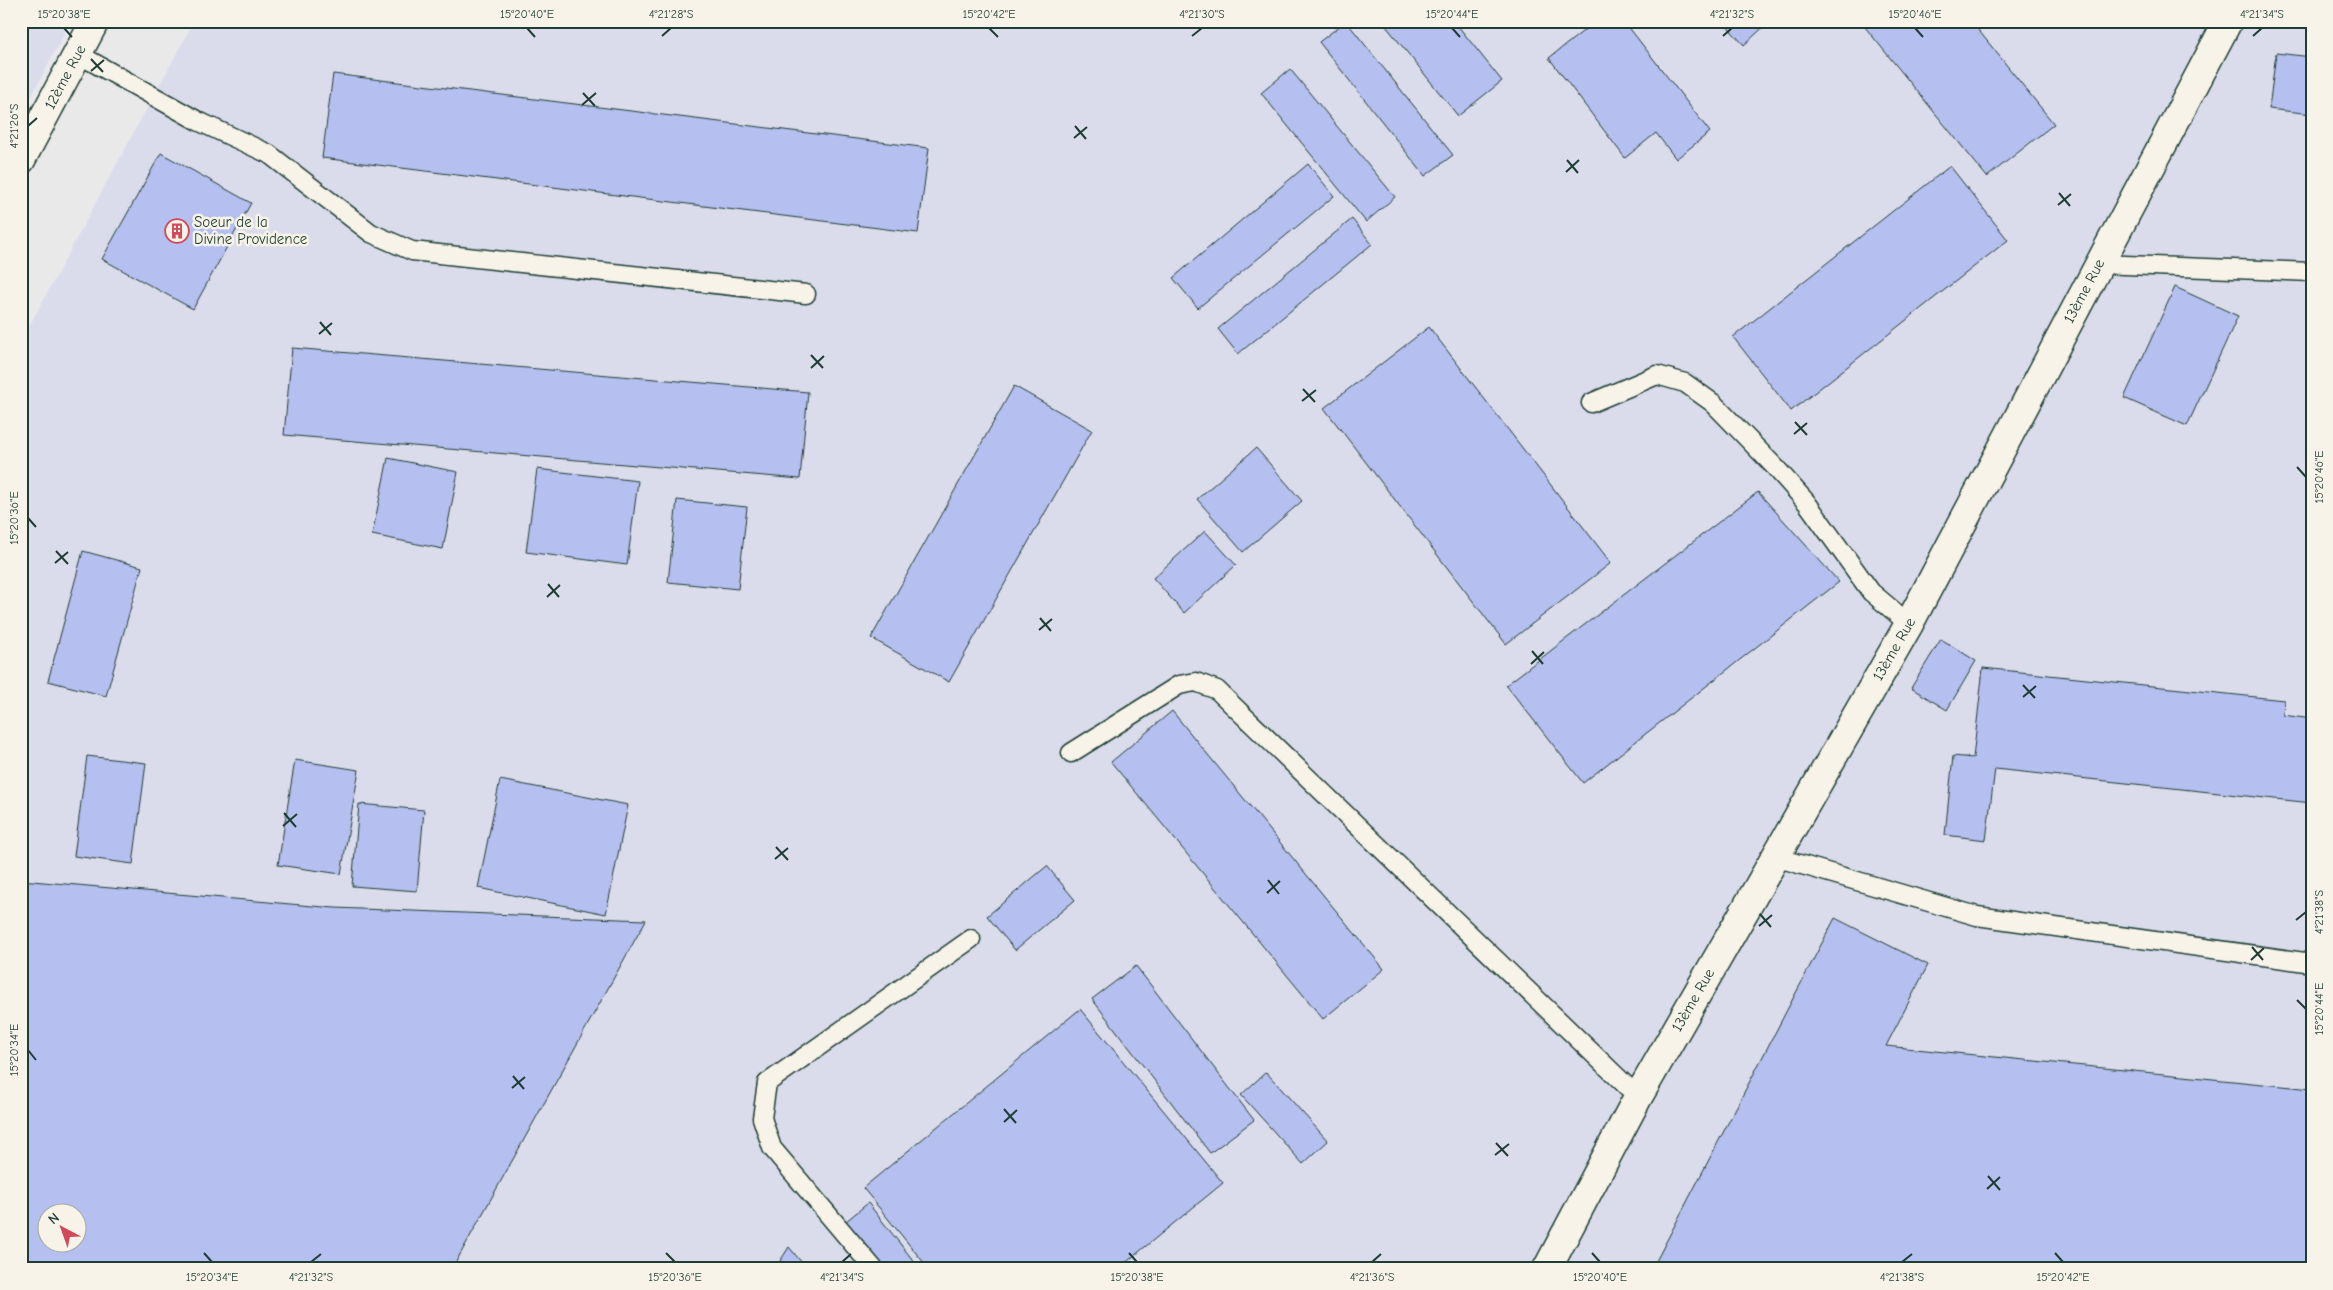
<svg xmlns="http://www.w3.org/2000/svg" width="2333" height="1290" font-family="'Comic Neue',sans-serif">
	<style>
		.built { fill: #dadcec; fill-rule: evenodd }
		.building { fill: #b5bff0; stroke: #1f3d34; fill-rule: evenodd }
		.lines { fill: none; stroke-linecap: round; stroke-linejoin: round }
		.lane-casing { stroke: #1f3d34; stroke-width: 21 }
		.street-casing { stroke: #1f3d34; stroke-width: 31 }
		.lane { stroke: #f7f3e8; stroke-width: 18 }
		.street { stroke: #f7f3e8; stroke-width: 28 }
		.ticks { fill: none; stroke: #1f3d34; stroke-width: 2 }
		.labels { text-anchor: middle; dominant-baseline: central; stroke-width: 5; stroke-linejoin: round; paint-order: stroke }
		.street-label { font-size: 15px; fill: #1f3d34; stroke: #f7f3e8 }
		.poi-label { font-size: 15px; fill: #1f3d34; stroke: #f7f3e8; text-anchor: start }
		.neatline { fill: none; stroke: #1f3d34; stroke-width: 2 }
		.ticks-label { font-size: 12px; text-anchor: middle; fill: #1f3d34 }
	</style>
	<rect width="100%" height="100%" fill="#eae9ea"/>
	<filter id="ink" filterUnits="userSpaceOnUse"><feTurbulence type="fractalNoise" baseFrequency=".02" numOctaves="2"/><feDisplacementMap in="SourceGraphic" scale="10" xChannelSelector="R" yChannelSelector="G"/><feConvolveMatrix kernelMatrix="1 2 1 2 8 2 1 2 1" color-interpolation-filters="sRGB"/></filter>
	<g filter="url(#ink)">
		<g class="built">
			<polygon points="21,21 71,21 21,116"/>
			<path d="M 194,21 L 2312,21 L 2312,1269 L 21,1269 L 21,341 ZM 48,1212 L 78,1212 L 78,1242 L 48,1242 Z"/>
		</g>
		<g class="building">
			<polygon points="1346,21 1453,155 1425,176 1319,42"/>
			<polygon points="1382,21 1454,21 1502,81 1458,116"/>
			<polygon points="1596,21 1624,21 1710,132 1676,159 1656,133 1625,158 1549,58"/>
			<polygon points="1722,21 1770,21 1744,45"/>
			<polygon points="1860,21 1971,21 2054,124 1987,177"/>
			<polygon points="2276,53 2312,57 2312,114 2269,109"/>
			<polygon points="1290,69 1395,197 1366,222 1261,93"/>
			<polygon points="333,74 929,148 918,233 322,158"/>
			<polygon points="161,153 251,203 193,309 102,259"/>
			<polygon points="1308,164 1334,196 1198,308 1173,278"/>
			<polygon points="1950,166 2008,240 1791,411 1733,337"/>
			<polygon points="1352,219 1372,244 1238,354 1218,329"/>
			<polygon points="2175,287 2238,316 2187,426 2124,398"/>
			<polygon points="1429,327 1611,563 1506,644 1324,408"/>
			<polygon points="292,348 808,392 800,479 284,435"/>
			<polygon points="1014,386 1092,430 949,682 871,638"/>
			<polygon points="1256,448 1302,501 1243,552 1197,499"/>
			<polygon points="388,458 458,472 443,549 372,535"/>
			<polygon points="537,469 638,481 627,565 526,552"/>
			<polygon points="1758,492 1839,582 1583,783 1506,685"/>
			<polygon points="677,500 747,507 738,589 668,582"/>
			<polygon points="1205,531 1236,565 1184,613 1153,578"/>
			<polygon points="83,551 142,567 106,696 48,681"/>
			<polygon points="1941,639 1976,661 1947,710 1911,688"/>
			<polygon points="1983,668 2284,700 2283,715 2312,719 2312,803 1995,769 1986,840 1945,835 1953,756 1973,758"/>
			<polygon points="1172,711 1384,969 1323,1019 1111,762"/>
			<polygon points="87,756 146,763 133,864 74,856"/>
			<polygon points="295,760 359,770 341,874 278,865"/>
			<polygon points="500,780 628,805 606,914 478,888"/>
			<polygon points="359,804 424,810 417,891 352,886"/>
			<polygon points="1047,866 1075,900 1015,950 987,916"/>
			<path d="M 21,880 L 335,908 L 646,920 L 452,1269 L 21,1269 ZM 48,1212 L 78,1212 L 78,1242 L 48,1242 Z"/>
			<polygon points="1835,918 1928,965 1886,1046 2312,1089 2312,1269 1691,1269 1654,1265"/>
			<polygon points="1136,966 1254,1120 1210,1153 1092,999"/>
			<polygon points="1080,1009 1223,1183 1118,1269 929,1269 863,1188"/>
			<polygon points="1266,1072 1328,1141 1303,1164 1241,1095"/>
			<polygon points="868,1203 920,1269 884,1269 845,1222"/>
			<polygon points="789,1247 807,1269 775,1269"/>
		</g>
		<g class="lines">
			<g class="lane-casing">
				<g id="lane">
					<polyline points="78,54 198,121 269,154 371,233 412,251 806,294"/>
					<polyline points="2098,264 2312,272"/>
					<polyline points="1591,403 1657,375 1685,383 1713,403 1776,468 1807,503 1871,592 1909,624"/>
					<polyline points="1071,753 1179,685 1196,682 1217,690 1638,1097"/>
					<polyline points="1775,857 1977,916 2312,963"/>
					<polyline points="874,1269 772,1148 762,1118 767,1083 971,939"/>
				</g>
			</g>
			<g class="street-casing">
				<g id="street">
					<polyline points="21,160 95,21"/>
					<polyline points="1547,1269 1638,1097 1909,624 2228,21"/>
				</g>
			</g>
			<use href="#lane" class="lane"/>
			<use href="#street" class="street"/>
		</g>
	</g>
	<path class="ticks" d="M 64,28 L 72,37M 527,28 L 535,37M 989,28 L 998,37M 1452,28 L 1460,37M 1915,28 L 1923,37M 662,36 L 671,28M 1192,36 L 1202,28M 1723,36 L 1732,28M 2253,36 L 2262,28M 91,59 L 103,72M 91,71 L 104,60M 583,93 L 595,106M 582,105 L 596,93M 28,126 L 37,118M 1075,126 L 1086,139M 1074,138 L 1087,127M 1567,160 L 1578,173M 1566,172 L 1579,160M 2059,193 L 2070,206M 2058,205 L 2071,194M 320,322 L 331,335M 319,334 L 332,323M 811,355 L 823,368M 811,368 L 824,356M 1303,389 L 1315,402M 1302,401 L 1316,390M 1795,422 L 1807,435M 1794,434 L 1807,423M 2297,467 L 2306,477M 28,518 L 36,527M 56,551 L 68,564M 55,563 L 68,552M 548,584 L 559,597M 547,597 L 560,585M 1040,618 L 1051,631M 1039,630 L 1052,619M 1532,651 L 1543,664M 1531,664 L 1544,652M 2023,685 L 2035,698M 2023,697 L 2036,686M 284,813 L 296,827M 283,826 L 297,814M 776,847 L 788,860M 775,859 L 788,848M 1268,880 L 1279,894M 1267,893 L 1280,881M 1760,914 L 1771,927M 2296,920 L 2306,912M 1759,926 L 1772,915M 2252,947 L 2263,960M 2251,960 L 2264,948M 2297,1000 L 2306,1009M 28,1050 L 36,1060M 513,1076 L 524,1089M 512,1088 L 525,1077M 1004,1109 L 1016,1123M 1004,1122 L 1017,1110M 1496,1143 L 1508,1156M 1495,1155 L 1509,1144M 1988,1176 L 2000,1190M 1987,1189 L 2000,1177M 204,1253 L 212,1262M 666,1253 L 675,1262M 1129,1253 L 1137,1262M 1592,1253 L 1600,1262M 2055,1253 L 2063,1262M 311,1262 L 321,1254M 842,1262 L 851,1254M 1372,1262 L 1381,1254M 1902,1262 L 1912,1254"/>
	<defs>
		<g id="building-ring" transform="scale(1.25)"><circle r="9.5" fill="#f7f3e8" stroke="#d1495b" stroke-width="1.5"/><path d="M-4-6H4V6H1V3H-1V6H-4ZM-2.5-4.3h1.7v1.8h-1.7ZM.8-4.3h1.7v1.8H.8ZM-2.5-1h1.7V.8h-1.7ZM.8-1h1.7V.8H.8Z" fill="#d1495b"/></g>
	</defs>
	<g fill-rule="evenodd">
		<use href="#building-ring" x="177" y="231"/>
	</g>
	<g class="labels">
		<g class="street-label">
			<text transform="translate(65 77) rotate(-62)">12ème Rue</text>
			<text transform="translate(2084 291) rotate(-62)">13ème Rue</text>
			<text transform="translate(1894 649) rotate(-60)">13ème Rue</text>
			<text transform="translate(1693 1000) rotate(-60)">13ème Rue</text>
		</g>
		<g class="poi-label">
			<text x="194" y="222">Soeur de la<tspan x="194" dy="17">Divine Providence</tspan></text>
		</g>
	</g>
	<rect width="2333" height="1290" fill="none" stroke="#f7f3e8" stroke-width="55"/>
	<g transform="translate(62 1228) rotate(319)"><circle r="24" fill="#f7f3e8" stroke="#a1aaa0"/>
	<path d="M0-4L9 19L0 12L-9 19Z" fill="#d1495b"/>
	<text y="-8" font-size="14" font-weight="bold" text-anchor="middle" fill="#1f3d34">N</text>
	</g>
	<rect x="28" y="28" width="2278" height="1234" class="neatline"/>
	<g class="ticks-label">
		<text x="64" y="18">15°20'38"E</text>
		<text x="527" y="18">15°20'40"E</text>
		<text x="671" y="18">4°21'28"S</text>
		<text x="989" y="18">15°20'42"E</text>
		<text x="1202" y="18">4°21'30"S</text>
		<text x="1452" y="18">15°20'44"E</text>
		<text x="1732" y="18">4°21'32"S</text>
		<text x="1915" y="18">15°20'46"E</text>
		<text x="2262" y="18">4°21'34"S</text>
		<text transform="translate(14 126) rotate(-90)" y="4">4°21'26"S</text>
		<text transform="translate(2319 477) rotate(-90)" y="4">15°20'46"E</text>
		<text transform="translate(14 518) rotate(-90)" y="4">15°20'36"E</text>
		<text transform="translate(2319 912) rotate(-90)" y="4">4°21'38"S</text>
		<text transform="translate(2319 1009) rotate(-90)" y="4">15°20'44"E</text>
		<text transform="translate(14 1050) rotate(-90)" y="4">15°20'34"E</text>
		<text x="212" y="1281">15°20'34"E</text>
		<text x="311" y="1281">4°21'32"S</text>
		<text x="675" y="1281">15°20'36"E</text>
		<text x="842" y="1281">4°21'34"S</text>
		<text x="1137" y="1281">15°20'38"E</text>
		<text x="1372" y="1281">4°21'36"S</text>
		<text x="1600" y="1281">15°20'40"E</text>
		<text x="1902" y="1281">4°21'38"S</text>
		<text x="2063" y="1281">15°20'42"E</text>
	</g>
</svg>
